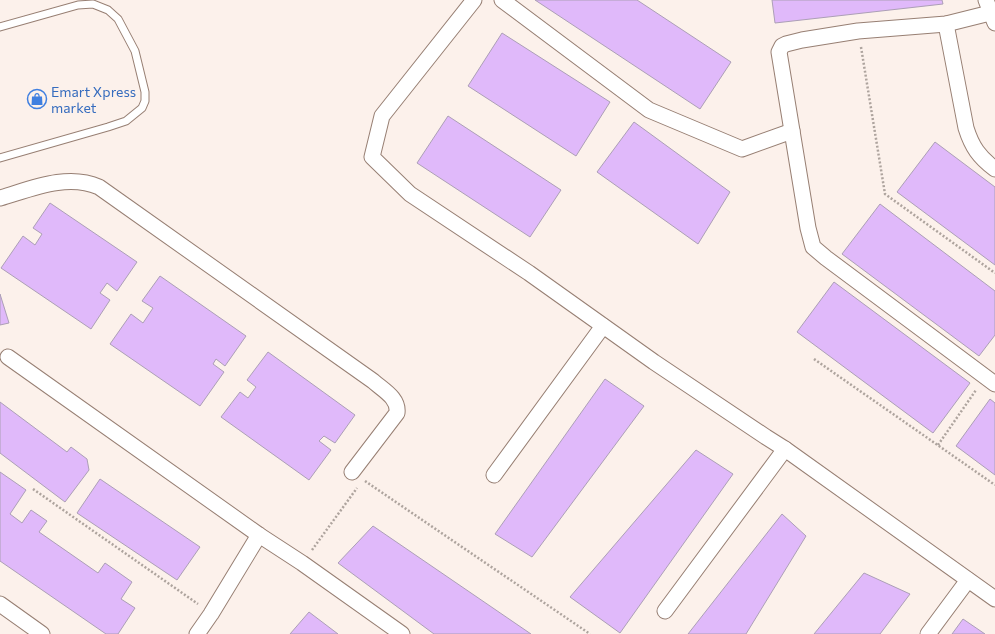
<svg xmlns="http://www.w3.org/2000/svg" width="995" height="634" font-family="Commissioner,sans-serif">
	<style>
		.building { fill: #e0b9fa; stroke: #ac9fb6 }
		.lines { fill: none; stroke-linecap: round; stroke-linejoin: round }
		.service-casing { stroke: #977f73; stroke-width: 9 }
		.minor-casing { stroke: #977f73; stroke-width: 17 }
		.path { stroke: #aea49e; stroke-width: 2.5; stroke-dasharray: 2 2; stroke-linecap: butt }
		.service { stroke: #fff; stroke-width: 7 }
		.minor { stroke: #fff; stroke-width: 15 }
		.labels { text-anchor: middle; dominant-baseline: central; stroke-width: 4; stroke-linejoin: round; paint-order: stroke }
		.shop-label { font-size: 14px; fill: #366cbe; stroke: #fcf1eb; text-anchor: start }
	</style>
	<rect width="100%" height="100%" fill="#fcf1eb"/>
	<g class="building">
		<polygon points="535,0 637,0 731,62 700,109"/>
		<polygon points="772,0 942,0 943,4 775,23"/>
		<polygon points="502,33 610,102 576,156 468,86"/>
		<polygon points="448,116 561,190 530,237 417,163"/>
		<polygon points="634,122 730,192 698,244 597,172"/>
		<polygon points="935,142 995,187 995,265 897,192"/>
		<polygon points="50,203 137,262 117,291 107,283 100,293 110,300 91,329 1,268 23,236 35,245 42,234 33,228"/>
		<polygon points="880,204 995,291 995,335 979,356 842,254"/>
		<polygon points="160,276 246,336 225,366 216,359 213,364 224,372 200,406 110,344 131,314 143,323 153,308 142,301"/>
		<polygon points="834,282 970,383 933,433 797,332"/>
		<polygon points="0,294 9,323 0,325"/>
		<polygon points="268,352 355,415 335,443 324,436 319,441 331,450 309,480 221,417 240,392 248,398 256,387 247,380"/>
		<polygon points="605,379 644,406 532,557 495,534"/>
		<polygon points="990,399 995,403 995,475 956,446"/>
		<polygon points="0,402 67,452 71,447 87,459 89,470 65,502 0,453"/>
		<polygon points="696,450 733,474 620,633 570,597"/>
		<polygon points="0,472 26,490 10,514 22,523 31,510 47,521 39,532 98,573 105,563 132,582 121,599 135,608 118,634 106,634 0,561"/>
		<polygon points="100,479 200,547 177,580 77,513"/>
		<polygon points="782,514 806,536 746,634 688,634"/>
		<polygon points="373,526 531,634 434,634 338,563"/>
		<polygon points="864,573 910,594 880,634 814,634"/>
		<polygon points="309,612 338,634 290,634"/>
		<polygon points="963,619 985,634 952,634"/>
	</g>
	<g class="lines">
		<g class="service-casing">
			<polyline id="service" points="0,27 78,5 93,4 108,10 118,19 135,51 145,92 145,101 142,108 126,121 108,127 0,158"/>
		</g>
		<g class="minor-casing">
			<g id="minor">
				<polyline points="474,0 382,116 372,157 410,194 529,273 654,362 766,437 785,449 995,599"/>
				<polyline points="502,0 649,110 742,149 792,131"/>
				<polyline points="986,0 995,23"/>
				<polyline points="990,13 946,24 858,31 802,40 786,44 782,46 779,52 808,228 813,247 826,258 995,384"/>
				<path d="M 946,24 L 966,128 C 972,147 979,157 995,169"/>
				<path d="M 0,198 C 31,189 67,173 99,187 L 373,381 C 383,390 399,398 397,413 L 352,472"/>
				<polyline points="8,357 259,535 302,563 402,634"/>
				<polyline points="494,475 603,326"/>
				<polyline points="0,604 42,634"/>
				<polyline points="665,611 785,449"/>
				<polyline points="197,634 211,614 259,535"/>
				<polyline points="928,634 968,580"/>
			</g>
		</g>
		<g class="path">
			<polyline points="861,47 885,194 995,273"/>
			<polyline points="814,359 995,485"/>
			<polyline points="938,445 976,390"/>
			<polyline points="365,481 590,634"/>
			<polyline points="33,489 198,604"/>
			<polyline points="312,550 357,488"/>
		</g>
		<use href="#service" class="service"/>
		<use href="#minor" class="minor"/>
	</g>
	<defs>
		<g id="shop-ring" transform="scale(1)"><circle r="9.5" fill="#fcf1eb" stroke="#3f7fe0" stroke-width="1.5"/><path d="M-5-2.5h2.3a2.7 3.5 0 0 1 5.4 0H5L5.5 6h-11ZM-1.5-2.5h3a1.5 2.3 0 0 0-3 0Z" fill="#3f7fe0"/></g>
	</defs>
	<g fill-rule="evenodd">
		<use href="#shop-ring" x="37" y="99"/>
	</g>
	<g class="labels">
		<g class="shop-label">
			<text x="51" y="91">Emart Xpress<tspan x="51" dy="16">market</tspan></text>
		</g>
	</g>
</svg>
